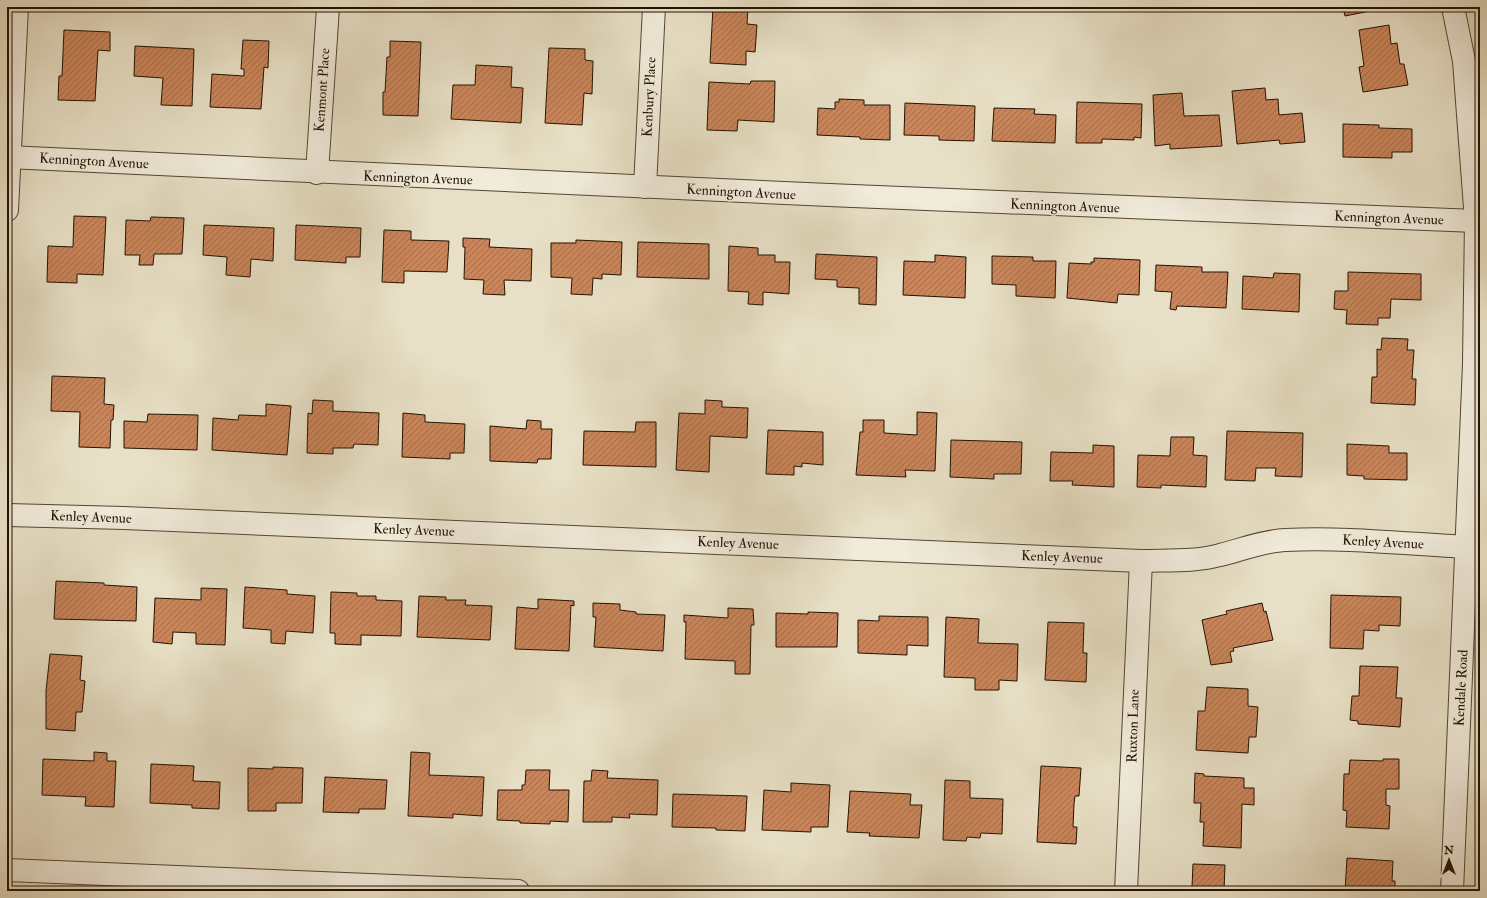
<svg xmlns="http://www.w3.org/2000/svg" width="1487" height="898" font-family="'IM FELL Double Pica',serif">
	<style>
		.building { fill: url(#building-hatch); stroke: #241100 }
		.lines { fill: none; stroke-linecap: round; stroke-linejoin: round }
		.street-casing { stroke: #554532; stroke-width: 24 }
		.street { stroke: #f0ebda; stroke-width: 22 }
		.labels { text-anchor: middle; dominant-baseline: central; stroke-width: 3; stroke-linejoin: round; paint-order: stroke }
		.street-label { font-size: 14px; fill: #241100; stroke: #f0ebda }
	</style>
	<defs>
		<pattern id="building-hatch" width="6" height="6" patternUnits="userSpaceOnUse"><rect width="6" height="6" fill="#c9865c"/><path d="M-1 1l2-2M0 6l6-6M5 7l2-2" fill="none" stroke="#a36c4a"/></pattern>
	</defs>
	<rect width="100%" height="100%" fill="#e8e0c6"/>
	<filter id="stains"><feTurbulence type="fractalNoise" baseFrequency=".005" numOctaves="4"/><feColorMatrix values="0 0 0 0 .2 0 0 0 0 .09 0 0 0 0 .02 0 0 0 .5 -.17"/></filter>
	<radialGradient id="worn" r=".72"><stop offset=".6" stop-color="#630" stop-opacity="0"/><stop offset="1" stop-color="#630" stop-opacity=".3"/></radialGradient>
	<g class="building">
		<polygon points="552,7 595,7 595,11 552,9"/>
		<polygon points="713,7 748,7 747,24 757,25 755,52 746,51 746,65 710,63"/>
		<polygon points="1343,7 1390,7 1345,16"/>
		<polygon points="1389,25 1391,44 1397,43 1400,64 1404,64 1408,85 1363,92 1359,67 1364,66 1359,30"/>
		<polygon points="64,30 110,32 110,51 98,50 95,101 58,100 59,76 62,76"/>
		<polygon points="243,40 269,41 268,68 264,67 261,109 210,107 212,74 244,76 244,69 241,69"/>
		<polygon points="390,41 421,42 418,116 383,115 383,92 385,92 387,57 390,57"/>
		<polygon points="135,46 194,49 192,106 161,105 163,78 134,76"/>
		<polygon points="549,48 585,49 585,60 593,61 592,94 584,93 582,125 545,123"/>
		<polygon points="476,65 512,67 511,87 523,88 521,123 451,119 453,85 475,85"/>
		<polygon points="751,81 775,81 774,122 738,120 737,131 707,130 709,82 750,84"/>
		<polygon points="1265,88 1266,100 1278,99 1279,115 1302,113 1305,142 1280,144 1279,140 1237,144 1232,91"/>
		<polygon points="1182,93 1184,116 1219,115 1222,146 1170,149 1170,144 1155,146 1153,95"/>
		<polygon points="839,99 864,100 864,105 890,105 890,140 860,139 860,137 817,135 818,108 835,109 835,102 839,102"/>
		<polygon points="1077,102 1142,104 1141,138 1134,137 1134,140 1102,139 1102,143 1076,143"/>
		<polygon points="905,103 975,106 974,141 939,140 939,136 904,135"/>
		<polygon points="994,108 1035,109 1034,114 1056,115 1055,143 992,141"/>
		<polygon points="1343,124 1379,125 1379,128 1412,129 1412,152 1392,152 1392,158 1343,157"/>
		<polygon points="74,216 106,217 103,275 77,274 77,283 47,282 48,246 73,247"/>
		<polygon points="151,217 184,218 182,254 154,254 153,265 139,265 140,255 125,255 126,220 150,221"/>
		<polygon points="204,225 274,228 273,261 251,259 250,277 226,275 227,257 203,255"/>
		<polygon points="296,225 361,228 360,257 346,257 346,263 295,260"/>
		<polygon points="384,230 411,231 411,240 449,241 447,272 404,271 404,283 382,282"/>
		<polygon points="463,238 490,239 489,247 532,249 531,281 504,280 505,295 483,294 484,280 464,279 465,247 463,247"/>
		<polygon points="576,240 622,242 621,275 602,274 602,279 593,278 592,295 571,294 572,278 551,277 551,243 576,243"/>
		<polygon points="638,242 709,244 709,279 637,277"/>
		<polygon points="729,246 758,248 758,255 775,255 775,262 790,262 789,294 763,292 763,305 748,304 749,292 728,291"/>
		<polygon points="816,254 877,257 876,305 859,304 859,288 837,287 837,280 815,279"/>
		<polygon points="935,255 966,257 965,298 903,295 904,261 935,262"/>
		<polygon points="992,256 1033,257 1033,261 1056,261 1055,298 1016,296 1016,285 992,284"/>
		<polygon points="1094,258 1140,260 1139,295 1118,294 1117,303 1067,298 1069,263 1091,264 1091,262 1094,262"/>
		<polygon points="1156,265 1202,267 1202,272 1228,272 1226,308 1177,306 1176,310 1170,309 1172,292 1155,291"/>
		<polygon points="1348,272 1421,274 1421,300 1391,299 1390,318 1378,318 1378,325 1346,324 1347,310 1334,309 1335,291 1348,291"/>
		<polygon points="1274,273 1300,274 1299,312 1242,309 1243,276 1273,278"/>
		<polygon points="1382,338 1408,339 1407,350 1414,350 1412,379 1416,379 1415,405 1371,403 1372,377 1377,377 1377,349 1381,350"/>
		<polygon points="52,376 105,378 104,404 114,405 113,420 111,420 110,448 79,447 80,412 51,411"/>
		<polygon points="313,400 333,401 333,411 379,413 378,445 354,444 353,448 333,448 333,454 307,453 308,413 312,414"/>
		<polygon points="705,400 722,401 722,407 748,408 747,438 710,436 709,472 676,470 679,413 705,414"/>
		<polygon points="266,404 291,406 287,455 212,450 213,418 238,420 239,415 266,416"/>
		<polygon points="917,412 937,413 935,471 905,470 906,477 856,475 860,432 863,432 863,420 884,420 884,433 917,435"/>
		<polygon points="403,413 425,415 425,422 465,424 464,453 450,453 450,459 402,457"/>
		<polygon points="148,414 198,415 197,450 124,448 124,421 147,422"/>
		<polygon points="527,420 541,421 541,429 552,429 551,459 538,459 537,463 490,461 490,426 526,429"/>
		<polygon points="636,422 656,422 656,467 583,465 584,431 635,432"/>
		<polygon points="768,430 823,432 823,465 802,463 802,467 794,466 794,475 766,474"/>
		<polygon points="1227,431 1303,433 1302,477 1275,476 1276,468 1256,468 1255,481 1225,480"/>
		<polygon points="1171,437 1194,437 1193,455 1207,456 1206,487 1161,485 1161,488 1137,487 1138,455 1170,456"/>
		<polygon points="951,440 1022,442 1021,474 994,474 994,479 950,477"/>
		<polygon points="1347,444 1389,446 1389,453 1407,453 1407,480 1364,479 1364,476 1347,475"/>
		<polygon points="1093,445 1114,446 1114,487 1072,485 1073,481 1050,481 1051,452 1093,453"/>
		<polygon points="56,581 104,583 104,585 137,587 136,621 54,619"/>
		<polygon points="245,587 287,590 287,594 315,596 313,633 286,631 285,644 271,643 271,630 243,628"/>
		<polygon points="201,588 227,589 225,645 196,644 196,633 173,632 172,644 153,642 155,598 201,600"/>
		<polygon points="331,592 357,593 357,596 376,596 376,600 402,601 401,636 361,635 361,645 335,644 335,633 330,633"/>
		<polygon points="1331,595 1401,597 1400,626 1379,625 1379,631 1364,630 1363,649 1330,648"/>
		<polygon points="419,596 446,597 446,600 466,600 465,605 492,606 490,640 417,637"/>
		<polygon points="538,599 574,601 574,606 571,605 569,651 515,649 517,607 538,609"/>
		<polygon points="593,603 620,604 620,610 636,612 636,614 665,615 663,651 594,647 596,617 593,617"/>
		<polygon points="1262,603 1264,612 1266,611 1273,640 1233,648 1234,651 1230,652 1232,662 1211,665 1202,620 1227,614 1226,611"/>
		<polygon points="728,608 753,609 754,625 751,625 750,674 735,674 735,661 685,659 686,622 684,622 684,615 728,618"/>
		<polygon points="808,612 838,613 837,647 776,647 776,613 808,614"/>
		<polygon points="879,616 928,617 928,646 907,645 907,655 858,653 858,620 879,621"/>
		<polygon points="946,617 979,619 978,643 1018,644 1017,681 999,680 999,690 975,690 975,678 944,677"/>
		<polygon points="1048,622 1084,623 1083,653 1087,653 1086,682 1045,680"/>
		<polygon points="50,654 82,656 80,680 85,681 82,712 76,712 75,731 46,729 46,691"/>
		<polygon points="1360,666 1398,667 1396,698 1402,698 1400,727 1358,724 1358,721 1350,720 1352,696 1359,696"/>
		<polygon points="1207,687 1248,689 1248,706 1258,707 1256,737 1249,737 1248,753 1196,750 1198,711 1205,711"/>
		<polygon points="94,752 107,753 107,761 116,761 114,807 85,806 86,797 42,795 43,759 94,761"/>
		<polygon points="411,752 430,753 429,775 484,777 482,816 453,814 453,818 408,816"/>
		<polygon points="1383,759 1399,759 1399,789 1386,789 1386,805 1390,806 1389,829 1346,827 1347,811 1343,810 1344,774 1349,774 1350,760 1383,761"/>
		<polygon points="151,764 194,766 193,781 220,782 219,809 192,808 192,805 150,803"/>
		<polygon points="1041,766 1081,768 1079,796 1075,796 1074,804 1073,827 1077,827 1076,844 1037,842"/>
		<polygon points="273,767 303,768 302,803 276,803 276,811 248,811 248,768 273,769"/>
		<polygon points="526,770 550,770 549,790 569,790 568,822 550,821 550,824 520,823 520,821 497,820 498,790 522,790 522,785 525,785"/>
		<polygon points="592,770 608,771 607,778 658,780 657,815 629,814 630,818 612,817 612,822 583,822 584,781 591,781"/>
		<polygon points="1195,773 1204,774 1204,776 1244,778 1244,788 1254,788 1254,805 1242,804 1241,848 1203,846 1204,822 1200,822 1201,803 1194,803"/>
		<polygon points="325,777 387,780 385,809 359,809 359,813 323,812"/>
		<polygon points="945,780 970,781 970,798 1003,799 1002,834 981,833 980,838 967,837 966,841 943,840"/>
		<polygon points="791,783 830,785 828,827 811,827 811,832 762,830 764,790 791,792"/>
		<polygon points="850,791 911,794 910,805 922,805 919,838 869,836 870,833 847,832"/>
		<polygon points="673,794 747,796 745,831 716,830 716,828 672,827"/>
		<polygon points="1347,858 1393,861 1392,881 1395,881 1395,891 1345,891"/>
		<polygon points="1193,864 1225,865 1224,891 1188,891 1188,887 1192,887"/>
	</g>
	<g class="lines">
		<g class="street-casing">
			<g id="street">
				<path d="M 7,157 C 497,181 986,203 1476,221"/>
				<polyline points="317,173 328,7"/>
				<polyline points="645,187 654,7"/>
				<polyline points="7,210 17,7"/>
				<path d="M 7,515 L 124,518 L 1141,561 C 1167,560 1194,562 1220,555 C 1241,550 1262,541 1285,540 C 1345,537 1407,544 1467,547"/>
				<polyline points="7,870 518,891"/>
				<polyline points="1126,891 1141,561"/>
				<polyline points="1452,891 1474,364 1476,221 1464,61 1453,7"/>
			</g>
		</g>
		<use href="#street" class="street"/>
	</g>
	<g class="labels">
		<g class="street-label">
			<text transform="translate(322 90) rotate(-86)">Kenmont Place</text>
			<text transform="translate(649 97) rotate(-87)">Kenbury Place</text>
			<text transform="translate(94 161) rotate(3)">Kennington Avenue</text>
			<text transform="translate(418 178) rotate(2)">Kennington Avenue</text>
			<text transform="translate(741 192) rotate(3)">Kennington Avenue</text>
			<text transform="translate(1065 206) rotate(2)">Kennington Avenue</text>
			<text transform="translate(1389 218) rotate(2)">Kennington Avenue</text>
			<text transform="translate(91 517) rotate(2)">Kenley Avenue</text>
			<text transform="translate(414 530) rotate(2)">Kenley Avenue</text>
			<text transform="translate(1383 542) rotate(3)">Kenley Avenue</text>
			<text transform="translate(738 543) rotate(2)">Kenley Avenue</text>
			<text transform="translate(1062 557) rotate(2)">Kenley Avenue</text>
			<text transform="translate(1461 688) rotate(-87)">Kendale Road</text>
			<text transform="translate(1133 726) rotate(-88)">Ruxton Lane</text>
		</g>
	</g>
	<rect width="1487" height="898" fill="none" stroke="#e8e0c6" stroke-width="24"/>
	<rect x="8" y="8" width="1471" height="882" fill="none" stroke="#241100" stroke-width="2"/>
	<rect x="12" y="12" width="1463" height="874" fill="none" stroke="#241100"/>
	<g transform="translate(1449 860)" stroke="#f0ebda" stroke-width="3" paint-order="stroke">
	<path d="M0-3L7 15L0 10L-7 15Z" fill="#241100"/>
	<text y="-6" font-size="11" font-weight="bold" text-anchor="middle" fill="#241100">N</text>
	</g>
	<rect width="100%" height="100%" filter="url(#stains)"/>
	<rect width="100%" height="100%" fill="url(#worn)"/>
</svg>
